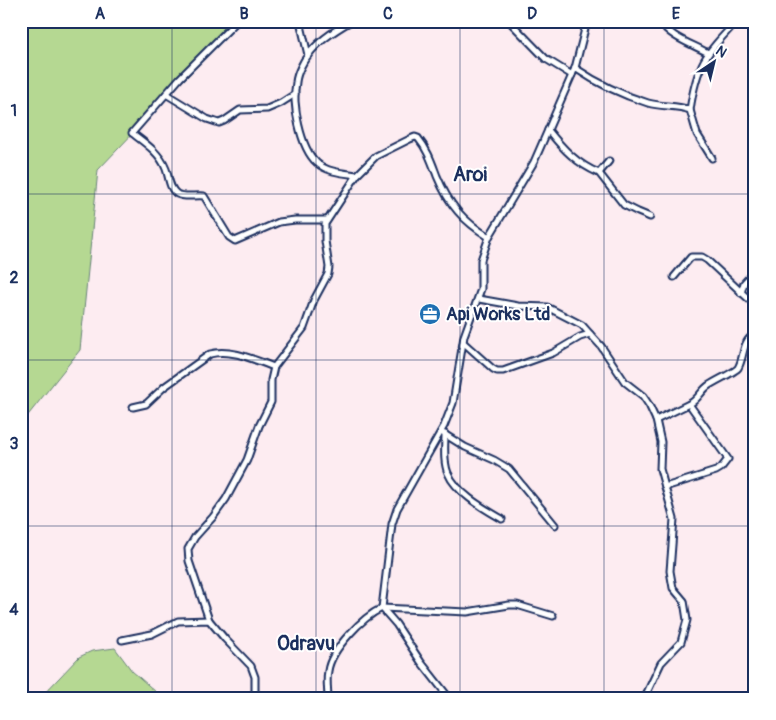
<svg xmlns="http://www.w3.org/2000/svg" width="776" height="720" font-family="Pangolin,sans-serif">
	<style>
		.green { fill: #b5d892; stroke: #688478 }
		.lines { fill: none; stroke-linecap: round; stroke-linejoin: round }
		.street-casing { stroke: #1b2f5e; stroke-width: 9 }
		.street { stroke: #fff; stroke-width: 5 }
		.grid { fill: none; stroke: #1b2f5e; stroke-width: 1; stroke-opacity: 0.55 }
		.labels { text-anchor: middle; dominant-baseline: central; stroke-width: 4; stroke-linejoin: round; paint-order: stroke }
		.poi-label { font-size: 18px; font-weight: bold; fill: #1b2f5e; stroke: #fff; text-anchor: start }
		.quarter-label { font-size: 20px; font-weight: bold; fill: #1b2f5e; stroke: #fff }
		.neatline { fill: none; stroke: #1b2f5e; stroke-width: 2 }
		.grid-label { font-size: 16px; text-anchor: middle; font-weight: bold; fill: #1b2f5e }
	</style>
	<rect width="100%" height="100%" fill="#fdecf1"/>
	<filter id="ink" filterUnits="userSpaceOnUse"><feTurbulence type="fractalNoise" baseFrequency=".02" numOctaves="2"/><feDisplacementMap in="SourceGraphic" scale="10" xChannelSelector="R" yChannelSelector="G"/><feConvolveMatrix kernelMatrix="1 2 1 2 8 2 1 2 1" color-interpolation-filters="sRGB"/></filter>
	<g filter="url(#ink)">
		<g class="green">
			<polygon points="21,21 240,21 98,170 80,350 21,424"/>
			<polygon points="115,648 132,671 164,699 39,699 79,657 92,651"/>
		</g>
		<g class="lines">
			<g class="street-casing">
				<g id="street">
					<path d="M 237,21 L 180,78 L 132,133 C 145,143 160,153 166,169 C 169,177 169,189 177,194 C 185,198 195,195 204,196 L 229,237 L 235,241 L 279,222 L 295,220 L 327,220"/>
					<polyline points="300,21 308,55"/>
					<path d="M 351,21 C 337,29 319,40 309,54 C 303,61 297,73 296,82 C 292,103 300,148 317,163 C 327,172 343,173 357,175 L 376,156 L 410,139 L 415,137 L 418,138 C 428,150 432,163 437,176 C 449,205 463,221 489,237"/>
					<polyline points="509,21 546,59 572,75"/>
					<path d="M 660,21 C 669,37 692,44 708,53"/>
					<path d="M 575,68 C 597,83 622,95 648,103 C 662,107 677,105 690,110 L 697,134 L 712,158"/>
					<polyline points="166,94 207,119 219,123 224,121 240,110 267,109 281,103 295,94"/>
					<path d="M 690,110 C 697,63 705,55 737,21"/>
					<path d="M 548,130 C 563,149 577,164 599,173 L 609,161"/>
					<polyline points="599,173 624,205 638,212 650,217"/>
					<polyline points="674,277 691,257 702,257 707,260 755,305"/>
					<polyline points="741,293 744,283 755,271"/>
					<polyline points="479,299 518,306 547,307 582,325 590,334"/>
					<polyline points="464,343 493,369 497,371 503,371 553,353 580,337 590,334 601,346 625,382 643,396 649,405 656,420 689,404 728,459 721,468 716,471 665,487"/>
					<path d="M 689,404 C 697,401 701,391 708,386 C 715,381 735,372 738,368 C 745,356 741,342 755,334"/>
					<path d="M 133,407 L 146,404 L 164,387 L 210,354 C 230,348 255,360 274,367"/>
					<polyline points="441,432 465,447 494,460 509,469 555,525"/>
					<path d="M 445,434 C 445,446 443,462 448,473 C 456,493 485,509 502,519"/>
					<polyline points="209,620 189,561 188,549 195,537 213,517 226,499 247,460 259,426 271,402 271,380 274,367 304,328 314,300 328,274 329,267 325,241 325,224 357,175"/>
					<polyline points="122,640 152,634 178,621 209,620 225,639 251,666 255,677 255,699"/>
					<path d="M 328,699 C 328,690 326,680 328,671 C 331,649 363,617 382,608 L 467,612 L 509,605 L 517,605 L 553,616"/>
					<polyline points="450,699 421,662 396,624 382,608 392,524 397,509 444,426 453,403 464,336 481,289 481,260 489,237 534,162 575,68 587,21"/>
					<polyline points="644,699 661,663 681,642 687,620 684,601 673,588 670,571 674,519 660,469 661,442 656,420"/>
				</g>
			</g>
			<use href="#street" class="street"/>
		</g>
	</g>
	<path class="grid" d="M 172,21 L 172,699M 316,21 L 316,699M 460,21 L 460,699M 604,21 L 604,699M 21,194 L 755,194M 21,360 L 755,360M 21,526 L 755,526"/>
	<defs>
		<g id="office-disc" transform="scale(1.125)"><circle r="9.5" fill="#1f6fb2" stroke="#fff"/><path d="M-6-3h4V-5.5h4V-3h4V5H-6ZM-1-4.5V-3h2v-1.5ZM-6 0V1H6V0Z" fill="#fff"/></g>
	</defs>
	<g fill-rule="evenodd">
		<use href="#office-disc" x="430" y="314"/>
	</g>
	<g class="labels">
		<g class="poi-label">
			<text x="446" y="314">Api Works Ltd</text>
		</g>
		<g class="quarter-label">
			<text x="470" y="174">Aroi</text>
			<text x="306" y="643">Odravu</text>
		</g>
	</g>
	<rect width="776" height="720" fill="none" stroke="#fff" stroke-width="55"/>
	<g transform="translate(714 62) rotate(35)" stroke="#ffffff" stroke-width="4" paint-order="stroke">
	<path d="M0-4L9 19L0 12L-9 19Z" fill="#1b2f5e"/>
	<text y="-8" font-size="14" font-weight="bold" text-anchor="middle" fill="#1b2f5e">N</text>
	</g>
	<rect x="28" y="28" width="720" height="664" class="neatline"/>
	<g class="grid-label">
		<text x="100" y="19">A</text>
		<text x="244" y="19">B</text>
		<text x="388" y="19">C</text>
		<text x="532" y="19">D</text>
		<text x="676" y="19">E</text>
		<text x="14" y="116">1</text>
		<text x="14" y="283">2</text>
		<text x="14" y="449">3</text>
		<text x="14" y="615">4</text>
	</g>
</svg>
